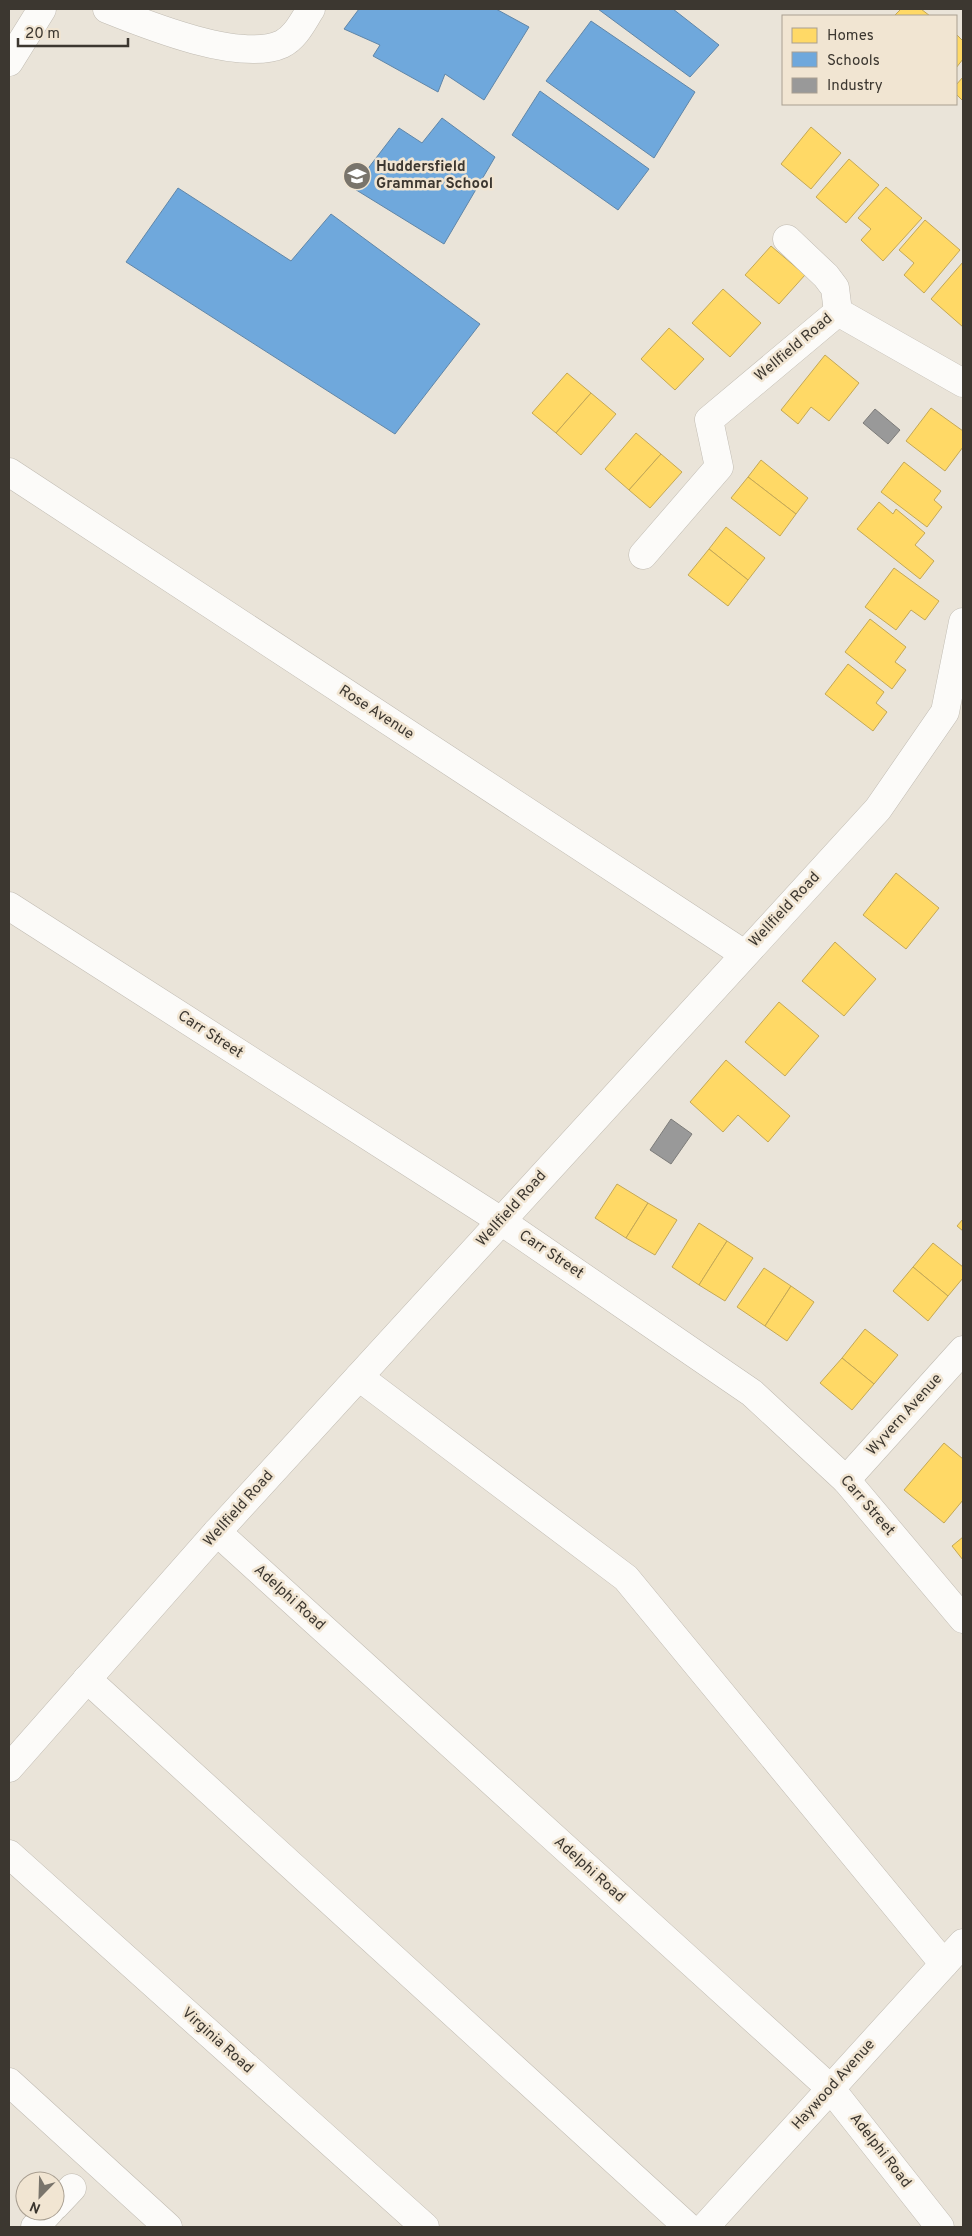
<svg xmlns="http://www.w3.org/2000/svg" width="972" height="2236" font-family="Overpass,sans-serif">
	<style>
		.homes { fill: #ffd966; stroke: #c4a856 }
		.schools { fill: #6fa8dc; stroke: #6086a8 }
		.industry { fill: #999; stroke: #7d7c7a }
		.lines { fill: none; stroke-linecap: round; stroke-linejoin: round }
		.minor-casing { stroke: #c0bbb2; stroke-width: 29 }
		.minor { stroke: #fcfbf9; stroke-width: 28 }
		.labels { text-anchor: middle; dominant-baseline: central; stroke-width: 5; stroke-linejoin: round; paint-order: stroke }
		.poi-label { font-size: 15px; font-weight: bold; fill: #3c3730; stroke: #f1e5d2; text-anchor: start }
		.street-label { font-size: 15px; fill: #3c3730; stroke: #f1e5d2 }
	</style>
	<rect width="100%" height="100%" fill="#eae4d9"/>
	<g class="homes">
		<polygon points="901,9 921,9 930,16 894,16"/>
		<polygon points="956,34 963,41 963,59 956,68"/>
		<polygon points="963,77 963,101 956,94 956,85"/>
		<polygon points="811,127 841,153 811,189 781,164"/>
		<polygon points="849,159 879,185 846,223 816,197"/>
		<polygon points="886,187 922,218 883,261 861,240 871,229 858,218"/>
		<polygon points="925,220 960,250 924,293 904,275 914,263 899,250"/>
		<polygon points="771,246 805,275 779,304 745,275"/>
		<polygon points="963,262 963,327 931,299"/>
		<polygon points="723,289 761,323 730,357 692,323"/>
		<polygon points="669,328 704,359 675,390 641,359"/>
		<polygon points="825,355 859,383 829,421 811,407 798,424 781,410"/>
		<polygon points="567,373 591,393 556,433 532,413"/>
		<polygon points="591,393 616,414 581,455 556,433"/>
		<polygon points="931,408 963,431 963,447 945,471 906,441"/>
		<polygon points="636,433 661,454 629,490 605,469"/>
		<polygon points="661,454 682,472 650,508 629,490"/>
		<polygon points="761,460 808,498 796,514 748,477"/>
		<polygon points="904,462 941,491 934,500 942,507 927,527 881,492"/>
		<polygon points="748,477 796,514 780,536 731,498"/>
		<polygon points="879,502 893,514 896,509 925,533 915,545 934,561 920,579 857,529"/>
		<polygon points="726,527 765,558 748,580 709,549"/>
		<polygon points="709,549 748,580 728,606 688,575"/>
		<polygon points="894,568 939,601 925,620 911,610 896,630 865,607"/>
		<polygon points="870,619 906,647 895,662 906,670 892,689 845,652"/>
		<polygon points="848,664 884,692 876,703 887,712 873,731 825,694"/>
		<polygon points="896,873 939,908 906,949 863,915"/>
		<polygon points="835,942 876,979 844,1016 802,981"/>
		<polygon points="779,1002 819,1036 785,1076 745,1042"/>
		<polygon points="726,1060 790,1116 768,1142 738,1115 723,1132 690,1102"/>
		<polygon points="617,1184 648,1203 626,1238 595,1218"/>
		<polygon points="648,1203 677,1220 655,1255 626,1238"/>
		<polygon points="963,1219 963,1231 957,1226"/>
		<polygon points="699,1223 727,1241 699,1285 672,1267"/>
		<polygon points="727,1241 753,1258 725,1301 699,1285"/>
		<polygon points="933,1243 963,1267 963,1278 948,1296 913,1267"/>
		<polygon points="913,1267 948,1296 928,1321 893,1291"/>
		<polygon points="764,1268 791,1286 765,1326 737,1307"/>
		<polygon points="791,1286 814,1302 787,1341 765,1326"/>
		<polygon points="865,1329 898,1355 874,1384 842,1358"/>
		<polygon points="842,1358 874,1384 852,1410 820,1383"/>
		<polygon points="944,1443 963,1459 963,1500 944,1523 904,1490"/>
		<polygon points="963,1537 963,1560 952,1546"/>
	</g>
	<g class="schools">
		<polygon points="359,9 496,9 529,27 484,100 445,74 438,92 373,56 380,45 344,29"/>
		<polygon points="598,9 673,9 719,45 690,77"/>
		<polygon points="591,21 695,92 654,158 546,81"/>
		<polygon points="540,91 649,169 618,210 512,135"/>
		<polygon points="442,118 495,157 444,244 353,188 399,128 422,143"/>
		<polygon points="178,188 291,261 331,214 480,324 395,434 126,262"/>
	</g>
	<g class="industry">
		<polygon points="875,409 900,430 888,444 863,423"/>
		<polygon points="671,1119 692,1134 671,1164 650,1150"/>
	</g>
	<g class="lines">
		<g class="minor-casing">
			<g id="minor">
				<path d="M 107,9 C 147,25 241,63 282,44 C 296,37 303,21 311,9"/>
				<polyline points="9,62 42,9"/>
				<polyline points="787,239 826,276 835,288 838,312"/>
				<polyline points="9,472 744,954"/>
				<polyline points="643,555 719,467 709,420 838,312 963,383"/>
				<polyline points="9,906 501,1221 752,1393 846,1480 963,1619"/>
				<polyline points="359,1377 626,1578 944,1964"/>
				<polyline points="846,1480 963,1350"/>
				<polyline points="217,1532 831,2089 940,2227"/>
				<polyline points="87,1679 688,2227"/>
				<polyline points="9,1768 217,1532 878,809 945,712 963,622"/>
				<polyline points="9,1854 425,2227"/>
				<polyline points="9,2082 168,2227"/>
				<polyline points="55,2206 72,2188"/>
				<polyline points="35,2227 50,2211"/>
				<polyline points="705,2227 963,1943"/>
			</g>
		</g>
		<use href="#minor" class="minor"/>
	</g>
	<defs>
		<g id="school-disc" transform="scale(1.4375)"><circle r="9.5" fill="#79746b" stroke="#f1e5d2"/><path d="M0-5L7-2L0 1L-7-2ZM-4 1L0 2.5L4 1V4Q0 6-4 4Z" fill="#fff"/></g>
	</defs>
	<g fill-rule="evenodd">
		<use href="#school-disc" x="357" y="176"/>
	</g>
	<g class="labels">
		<g class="poi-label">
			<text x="376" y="167">Huddersfield<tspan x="376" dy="17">Grammar School</tspan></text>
		</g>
		<g class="street-label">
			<text transform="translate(794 348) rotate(-40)">Wellfield Road</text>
			<text transform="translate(376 713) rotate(33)">Rose Avenue</text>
			<text transform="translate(785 910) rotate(-47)">Wellfield Road</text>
			<text transform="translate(210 1035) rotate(33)">Carr Street</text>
			<text transform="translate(512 1209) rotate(-48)">Wellfield Road</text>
			<text transform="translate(551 1255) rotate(34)">Carr Street</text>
			<text transform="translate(905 1415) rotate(-48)">Wyvern Avenue</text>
			<text transform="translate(867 1506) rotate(49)">Carr Street</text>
			<text transform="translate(239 1509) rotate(-48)">Wellfield Road</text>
			<text transform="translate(289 1598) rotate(42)">Adelphi Road</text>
			<text transform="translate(589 1870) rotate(42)">Adelphi Road</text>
			<text transform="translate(217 2041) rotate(42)">Virginia Road</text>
			<text transform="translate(834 2085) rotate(-48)">Haywood Avenue</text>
			<text transform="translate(880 2151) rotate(52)">Adelphi Road</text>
		</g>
	</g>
	<rect width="972" height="2236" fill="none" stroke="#3c3730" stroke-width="20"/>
	<rect x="782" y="15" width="175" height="90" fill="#f1e5d2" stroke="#a99f91"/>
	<rect x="792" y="28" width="25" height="15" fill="#ffd966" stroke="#a99f91"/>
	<text x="827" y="40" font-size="15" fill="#3c3730">Homes</text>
	<rect x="792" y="52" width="25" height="15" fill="#6fa8dc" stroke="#a99f91"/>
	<text x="827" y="65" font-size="15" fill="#3c3730">Schools</text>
	<rect x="792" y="78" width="25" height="15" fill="#999999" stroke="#a99f91"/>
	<text x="827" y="90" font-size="15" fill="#3c3730">Industry</text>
	<g transform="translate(40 2196) rotate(203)"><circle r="24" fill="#f1e5d2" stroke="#a99f91"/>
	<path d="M0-4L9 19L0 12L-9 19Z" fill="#79746b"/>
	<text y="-8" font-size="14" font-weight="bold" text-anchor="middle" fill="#3c3730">N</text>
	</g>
	<path d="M18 38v8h110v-8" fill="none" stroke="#3c3730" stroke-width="2.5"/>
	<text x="25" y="38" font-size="15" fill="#3c3730" stroke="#f1e5d2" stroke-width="4" paint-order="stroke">20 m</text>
</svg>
